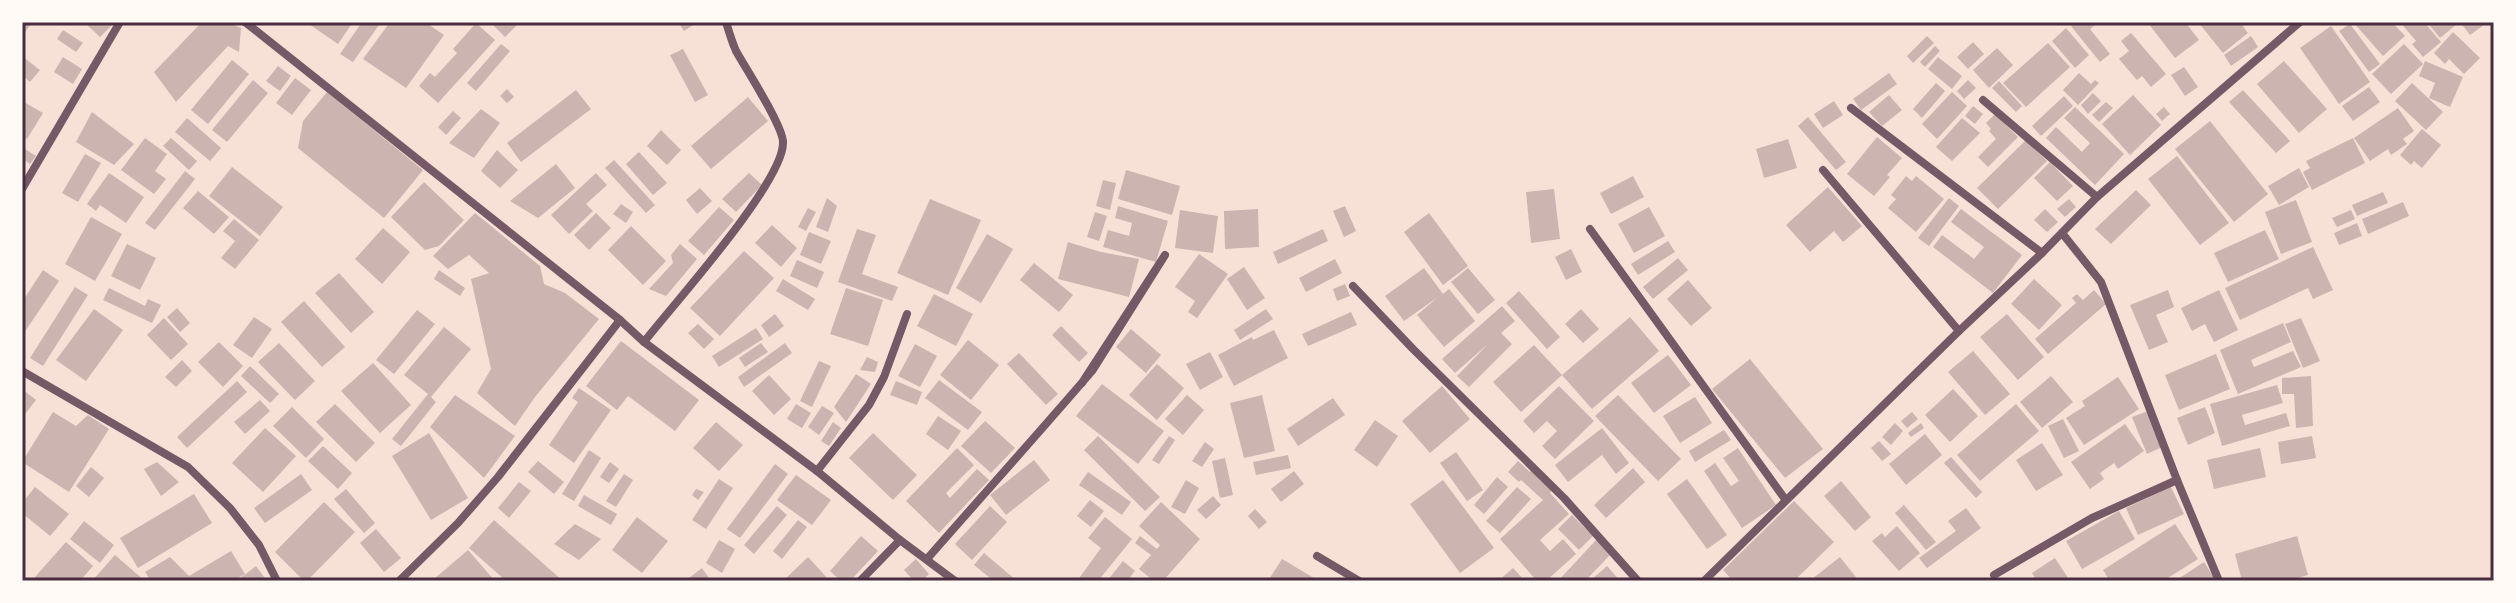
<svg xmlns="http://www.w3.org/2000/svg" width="2516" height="603" font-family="'Playfair Display',serif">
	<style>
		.building { fill: #ccb4b1 }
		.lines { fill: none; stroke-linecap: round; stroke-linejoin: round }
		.minor { stroke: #755966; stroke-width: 8 }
		.neatline { fill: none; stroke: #4a2c40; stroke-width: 3 }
	</style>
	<rect width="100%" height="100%" fill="#f7e1d7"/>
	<g class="building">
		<polygon points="22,22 32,22 24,34 22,33"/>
		<polygon points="84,22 115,22 100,37"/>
		<polygon points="202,22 226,22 241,28 239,52 228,46 176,102 154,72"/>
		<polygon points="306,22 353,22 338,44"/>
		<polygon points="362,22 381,22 353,62 340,54"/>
		<polygon points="390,22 425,22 444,35 406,88 363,59"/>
		<polygon points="490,22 520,22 505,37"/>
		<polygon points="678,22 698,22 684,31"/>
		<polygon points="2076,22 2099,22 2090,29 2110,54 2100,62 2071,26"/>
		<polygon points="2150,22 2185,22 2199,40 2175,58 2148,23"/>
		<polygon points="2198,22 2240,22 2248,33 2223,53"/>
		<polygon points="2353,22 2392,22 2405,36 2383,56"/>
		<polygon points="2400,22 2424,22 2441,42 2423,57 2412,44 2416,41"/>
		<polygon points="2427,22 2455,22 2457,24 2440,38"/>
		<polygon points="2460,22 2488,22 2470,35"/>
		<polygon points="476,23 495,40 438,103 419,86 430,73 435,77 457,53 453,49"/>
		<polygon points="2350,24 2380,64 2369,72 2339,31"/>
		<polygon points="2331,26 2370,82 2339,104 2300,48"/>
		<polygon points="2066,28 2089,55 2075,68 2052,41"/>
		<polygon points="63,30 83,43 76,52 57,39"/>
		<polygon points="2453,32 2480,58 2464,74 2449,59 2445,64 2434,53"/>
		<polygon points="2131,33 2166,74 2151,87 2142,76 2137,80 2119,59 2129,51 2121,41"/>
		<polygon points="1927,36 1934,43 1913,63 1907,56"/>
		<polygon points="2251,36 2258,47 2231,66 2224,55"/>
		<polygon points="1973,42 1984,54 1968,69 1957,57"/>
		<polygon points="2048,43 2070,67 2026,107 2003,83"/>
		<polygon points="501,44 510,51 476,91 467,83"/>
		<polygon points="2404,44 2423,64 2391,94 2372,74"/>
		<polygon points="1935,46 1940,51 1925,67 1920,62"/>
		<polygon points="1997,48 2013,65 1989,88 1973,70"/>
		<polygon points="683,49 708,95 695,102 670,55"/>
		<polygon points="22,56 40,70 30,82 22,75"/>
		<polygon points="63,57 82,69 73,84 54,72"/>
		<polygon points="1938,57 1962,76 1952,89 1928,69"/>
		<polygon points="232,60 249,74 208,124 191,110"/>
		<polygon points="2284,61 2327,109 2299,133 2257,84"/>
		<polygon points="2425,61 2463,77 2450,107 2429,98 2435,83 2419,76"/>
		<polygon points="278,66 291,76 280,91 266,81"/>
		<polygon points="2184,67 2198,87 2185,96 2171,75"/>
		<polygon points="1889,73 1897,84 1861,110 1853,99"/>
		<polygon points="2079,73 2091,84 2095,80 2099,83 2078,105 2063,90"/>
		<polygon points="295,78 311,90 292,115 276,103"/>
		<polygon points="253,80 268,93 227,142 212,130"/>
		<polygon points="1968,80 1976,88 1964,99 1957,91"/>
		<polygon points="1999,81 2022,106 2016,112 1992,88"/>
		<polygon points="1936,83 1945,91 1922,118 1913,109"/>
		<polygon points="2412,83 2443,112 2426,130 2395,101"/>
		<polygon points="2369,87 2380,102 2353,121 2342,106"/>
		<polygon points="507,89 514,97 507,103 500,96"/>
		<polygon points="576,90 591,109 521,162 507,143"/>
		<polygon points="2243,90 2290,141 2276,153 2229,102"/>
		<polygon points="327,92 423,170 384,218 298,148 303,121"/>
		<polygon points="1952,92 1967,106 1937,139 1922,124"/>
		<polygon points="2093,93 2101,101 2088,114 2081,105"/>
		<polygon points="1889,95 1902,110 1882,126 1869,112"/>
		<polygon points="2133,95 2161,125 2130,155 2102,124"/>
		<polygon points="2064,96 2073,106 2041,136 2032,126"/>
		<polygon points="748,97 768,121 711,169 691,146"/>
		<polygon points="22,101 43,113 27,139 22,136"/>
		<polygon points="1834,101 1843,115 1823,128 1814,114"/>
		<polygon points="2106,102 2113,108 2099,122 2092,115"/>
		<polygon points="1973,106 1983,114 1975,124 1965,116"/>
		<polygon points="2075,107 2124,154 2095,185 2046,138 2056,127 2082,152 2090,143 2064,118"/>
		<polygon points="2164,107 2170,114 2162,121 2156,114"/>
		<polygon points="2398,108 2414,131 2403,139 2407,144 2391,155 2388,149 2370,161 2354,138"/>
		<polygon points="481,109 500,123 474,158 449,143"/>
		<polygon points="453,111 461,118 446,135 438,127"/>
		<polygon points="92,112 134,144 114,165 76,142"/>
		<polygon points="1995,114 2018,137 1988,167 1978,157 1996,139 1989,131 1991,129 1986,123"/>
		<polygon points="1808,117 1846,162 1836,170 1798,126"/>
		<polygon points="187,118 221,148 210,161 175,132"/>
		<polygon points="1962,118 1980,133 1952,161 1936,147"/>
		<polygon points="2210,121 2268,194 2234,222 2175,149"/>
		<polygon points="2422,129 2441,145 2422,168 2414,161 2411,165 2400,155"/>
		<polygon points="661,130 681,150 667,165 647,146"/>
		<polygon points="1877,137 1902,158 1887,175 1890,177 1874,196 1847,174"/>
		<polygon points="145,138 167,154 155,171 166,179 154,194 121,170"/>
		<polygon points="171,138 197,161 189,170 163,146"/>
		<polygon points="2353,138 2365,163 2312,190 2303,172 2310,168 2306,161"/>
		<polygon points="1788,139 1797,168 1764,178 1756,149"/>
		<polygon points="2026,140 2047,161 1998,209 1977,188"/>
		<polygon points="22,147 36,156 30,164 22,158"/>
		<polygon points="497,150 518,170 500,188 481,171"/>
		<polygon points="639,152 667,183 653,195 626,164"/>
		<polygon points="85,154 101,163 78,202 62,193"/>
		<polygon points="2177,156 2229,223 2200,245 2148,179"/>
		<polygon points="614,160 655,205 646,213 605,168"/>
		<polygon points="2050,162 2073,186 2057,201 2034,178"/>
		<polygon points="556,164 575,188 538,218 510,201"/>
		<polygon points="232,167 283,207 260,236 209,196"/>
		<polygon points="2299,168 2309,187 2279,205 2268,186"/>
		<polygon points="1126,170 1180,186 1172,215 1118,199"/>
		<polygon points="185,171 195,179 155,230 145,223"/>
		<polygon points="109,173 144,197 126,223 100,205 96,211 87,204"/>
		<polygon points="596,173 607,185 586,204 593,211 569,234 551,215"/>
		<polygon points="749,173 762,185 736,212 722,199"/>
		<polygon points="1633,176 1644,197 1611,214 1600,193"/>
		<polygon points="1906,176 1912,181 1916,176 1944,199 1916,232 1888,208 1896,199 1891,195"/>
		<polygon points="1103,180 1116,183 1110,210 1096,206"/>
		<polygon points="424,182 464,220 439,246 425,250 391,217"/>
		<polygon points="1828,187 1862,226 1843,242 1834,231 1810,252 1786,225"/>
		<polygon points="700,188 712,201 697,214 686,200"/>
		<polygon points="1554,189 1560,239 1531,243 1526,192"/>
		<polygon points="2136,190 2151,205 2111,244 2095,229"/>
		<polygon points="198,191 229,217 214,234 183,208"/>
		<polygon points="2383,192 2388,203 2357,216 2352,205"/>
		<polygon points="827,198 837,206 828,232 816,227"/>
		<polygon points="1949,198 1959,206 1929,246 1918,238"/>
		<polygon points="930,199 981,220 948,295 897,273"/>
		<polygon points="2069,199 2076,207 2065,217 2057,209"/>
		<polygon points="2296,200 2312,242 2281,254 2265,212"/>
		<polygon points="2403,202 2409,216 2368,234 2362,219"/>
		<polygon points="621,204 633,212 626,223 613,214"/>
		<polygon points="1118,206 1168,221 1156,262 1103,247 1108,230 1129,236 1132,223 1115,218"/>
		<polygon points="1345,206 1356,231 1344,237 1333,211"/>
		<polygon points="719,207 734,220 704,255 688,241"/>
		<polygon points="1649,207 1665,236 1634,253 1618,224"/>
		<polygon points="808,208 816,212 806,231 798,227"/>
		<polygon points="1258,209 1259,247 1225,249 1224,211"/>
		<polygon points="1961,209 2022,255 1993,293 1933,247 1942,235 1974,259 1984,247 1951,222"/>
		<polygon points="2045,209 2058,222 2047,232 2034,220"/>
		<polygon points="1180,210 1218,216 1213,253 1175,248"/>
		<polygon points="2351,210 2355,219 2337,227 2332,218"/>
		<polygon points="1095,212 1107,216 1099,241 1087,237"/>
		<polygon points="475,213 540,266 544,284 565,293 599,319 535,397 515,426 477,393 491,369 471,279 489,273 469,255 448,269 433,256"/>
		<polygon points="596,213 611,228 589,250 574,235"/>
		<polygon points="1429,213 1468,266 1443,285 1404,232"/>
		<polygon points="91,217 122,234 95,281 65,264"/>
		<polygon points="234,219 259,240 235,269 221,258 235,241 223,231"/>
		<polygon points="2357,223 2362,236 2339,245 2334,233"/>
		<polygon points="772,225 797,248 781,267 755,243"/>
		<polygon points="631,226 666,261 643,285 608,250"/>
		<polygon points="383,228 410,252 382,284 355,259"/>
		<polygon points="857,229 876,235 862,274 898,287 892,301 838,282"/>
		<polygon points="1323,229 1328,241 1278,264 1273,252"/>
		<polygon points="2265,230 2279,259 2228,282 2214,253"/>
		<polygon points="809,232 831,241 821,264 800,255"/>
		<polygon points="987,234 1013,249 981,303 956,288"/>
		<polygon points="1668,241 1675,252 1638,275 1631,264"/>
		<polygon points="1068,242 1101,252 1139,259 1129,297 1058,279"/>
		<polygon points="127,244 156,258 140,290 111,276"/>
		<polygon points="680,244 697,259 666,296 649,289 673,263 671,255"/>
		<polygon points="2313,247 2333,290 2313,299 2308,288 2240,320 2225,288"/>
		<polygon points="1571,249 1582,272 1566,280 1555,257"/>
		<polygon points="744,251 774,278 720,336 690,308"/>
		<polygon points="1199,254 1228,274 1197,318 1188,312 1195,301 1175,287"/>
		<polygon points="1678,258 1688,270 1653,299 1643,287"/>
		<polygon points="1335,259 1342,273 1306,292 1299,278"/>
		<polygon points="797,260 824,272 817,288 790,276"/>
		<polygon points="1034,263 1073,295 1059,312 1020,280"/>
		<polygon points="1244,267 1265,298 1247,310 1227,279"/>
		<polygon points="1424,268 1443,294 1449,289 1475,321 1444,347 1417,315 1438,297 1404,321 1385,296"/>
		<polygon points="1468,268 1495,300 1478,314 1451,282"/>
		<polygon points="43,270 59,281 22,336 22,302"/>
		<polygon points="439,270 465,288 460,296 434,279"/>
		<polygon points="339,273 374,312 351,333 315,293"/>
		<polygon points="783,279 815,299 808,310 776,291"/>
		<polygon points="2034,279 2062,305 2039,330 2011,304"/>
		<polygon points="1688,280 1712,308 1691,326 1667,299"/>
		<polygon points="1345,284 1350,296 1337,301 1333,289"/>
		<polygon points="75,287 88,295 43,366 30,358"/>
		<polygon points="109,288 145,306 148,299 161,305 152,323 103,300"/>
		<polygon points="846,288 883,300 868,346 830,334"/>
		<polygon points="2094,290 2106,304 2048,354 2035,339 2076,303 2072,298 2077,294 2083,300"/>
		<polygon points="2168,290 2174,307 2156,315 2168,342 2149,350 2130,305"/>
		<polygon points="2219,290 2238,330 2214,342 2205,324 2192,331 2181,308"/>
		<polygon points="1519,291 1560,337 1547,349 1506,303"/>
		<polygon points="934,294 973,314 956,346 917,326"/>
		<polygon points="304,301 345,347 322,367 281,322"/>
		<polygon points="1502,306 1515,321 1501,333 1512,344 1469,387 1457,376 1488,344 1455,373 1442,359"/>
		<polygon points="177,308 190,323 180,332 167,317"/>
		<polygon points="94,309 123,330 86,381 56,360"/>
		<polygon points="1266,309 1273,319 1240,340 1234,330"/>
		<polygon points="1581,309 1599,329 1583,343 1565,324"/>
		<polygon points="417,310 435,324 394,374 376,360"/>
		<polygon points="1351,312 1357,325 1308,346 1302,334"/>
		<polygon points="775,314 784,326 769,337 761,325"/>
		<polygon points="2007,314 2044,357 2018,380 1980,337"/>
		<polygon points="254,317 272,329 252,358 233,345"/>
		<polygon points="1630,317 1659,351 1592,409 1562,375"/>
		<polygon points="164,318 188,344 171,360 147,335"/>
		<polygon points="2301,318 2320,361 2303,368 2285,324"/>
		<polygon points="2283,323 2291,342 2251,360 2254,367 2293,351 2301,367 2238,394 2220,350"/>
		<polygon points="698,324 714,339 704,349 688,333"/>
		<polygon points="1061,326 1088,353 1079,362 1052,335"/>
		<polygon points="444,327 471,349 431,397 436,402 401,446 392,439 428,394 404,375"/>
		<polygon points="756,328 763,339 719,367 712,356"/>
		<polygon points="1131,329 1161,355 1146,373 1116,347"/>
		<polygon points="1274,330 1288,358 1234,386 1218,355 1252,337 1253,340"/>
		<polygon points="968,340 999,365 971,400 940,375"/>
		<polygon points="621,341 699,400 675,431 628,396 617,410 586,386"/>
		<polygon points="219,342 243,366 223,387 198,362"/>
		<polygon points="279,343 315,381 295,400 258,362"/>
		<polygon points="761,343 768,352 745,367 739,358"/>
		<polygon points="785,343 792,353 744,387 738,377"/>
		<polygon points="915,344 937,356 920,387 898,376"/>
		<polygon points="1534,345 1562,375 1521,412 1493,382"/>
		<polygon points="1973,351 2010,394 1985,415 1948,372"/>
		<polygon points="1210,352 1223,377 1200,390 1186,364"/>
		<polygon points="1019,353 1058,394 1046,405 1007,364"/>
		<polygon points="2216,354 2230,389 2179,410 2165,375"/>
		<polygon points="1668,355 1691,385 1654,413 1631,383"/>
		<polygon points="867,357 878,362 875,372 860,370"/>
		<polygon points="1750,359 1823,449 1785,478 1712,389"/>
		<polygon points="182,360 192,371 176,387 165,377"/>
		<polygon points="819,361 831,366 812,407 800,401"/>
		<polygon points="373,363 411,405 380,433 341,391"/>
		<polygon points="1157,364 1184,388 1157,420 1129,395"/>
		<polygon points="250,366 279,394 270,403 241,376"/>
		<polygon points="856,374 871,384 846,422 834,407"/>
		<polygon points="769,375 791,399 774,415 752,391"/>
		<polygon points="2051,376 2073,402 2042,428 2020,402"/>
		<polygon points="2311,376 2313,426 2296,428 2294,394 2282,394 2282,378"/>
		<polygon points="2118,377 2139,409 2084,445 2066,418 2085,406 2082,401"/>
		<polygon points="939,380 982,412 968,430 925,398"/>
		<polygon points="237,381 247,392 187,448 177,437"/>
		<polygon points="896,381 922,392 917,405 890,395"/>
		<polygon points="1102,384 1164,431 1138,464 1076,416"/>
		<polygon points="2277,385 2283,403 2242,415 2245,425 2286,413 2290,426 2222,446 2210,404"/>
		<polygon points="1442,386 1470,419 1430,453 1402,421"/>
		<polygon points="1559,386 1594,421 1555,459 1542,446 1557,431 1547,421 1534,433 1523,421"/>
		<polygon points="579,388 611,410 574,463 549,445 578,402 572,398"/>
		<polygon points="22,389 36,400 22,418"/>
		<polygon points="1953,389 1978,416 1950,442 1925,415"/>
		<polygon points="455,395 515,436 484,478 430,427"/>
		<polygon points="1187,395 1204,410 1183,435 1165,419"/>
		<polygon points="1262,395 1275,451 1244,458 1230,403"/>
		<polygon points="1618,395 1681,459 1658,481 1595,416"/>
		<polygon points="1695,397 1712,423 1680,443 1663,416"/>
		<polygon points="1333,398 1345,415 1298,446 1287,429"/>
		<polygon points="260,400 270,411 245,434 234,422"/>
		<polygon points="335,404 375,443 356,462 316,422"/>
		<polygon points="796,404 811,413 802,428 787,419"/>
		<polygon points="2016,404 2039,431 1980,481 1957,455"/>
		<polygon points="822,406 834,413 819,435 808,427"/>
		<polygon points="292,407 324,439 306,458 273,426"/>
		<polygon points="2205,407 2215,433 2188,445 2177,418"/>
		<polygon points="2148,411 2162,447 2147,454 2132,417"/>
		<polygon points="53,412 76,426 88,415 109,429 69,492 22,462"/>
		<polygon points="1912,412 1918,419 1907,428 1901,421"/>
		<polygon points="938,416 961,431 948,450 926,434"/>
		<polygon points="2063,419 2079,451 2064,458 2048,426"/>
		<polygon points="1375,420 1398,436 1377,467 1354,450"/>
		<polygon points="985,421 1015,448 991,473 961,446"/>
		<polygon points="716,422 743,445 719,471 693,448"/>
		<polygon points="833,422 841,428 829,446 821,441"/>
		<polygon points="1895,423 1903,431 1891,445 1882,437"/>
		<polygon points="1921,423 1924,428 1911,437 1908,433"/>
		<polygon points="2125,424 2144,451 2118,469 2114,463 2100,473 2104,479 2090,489 2071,462"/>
		<polygon points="265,428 296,456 263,492 232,463"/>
		<polygon points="1602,428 1629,463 1616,474 1602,455 1568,482 1555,465"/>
		<polygon points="1724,430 1731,440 1695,462 1689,451"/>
		<polygon points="429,433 468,498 431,520 392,456"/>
		<polygon points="873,433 917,475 893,500 849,458"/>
		<polygon points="1925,434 1942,455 1906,485 1889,464"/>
		<polygon points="1098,436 1160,497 1145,511 1084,450"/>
		<polygon points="1169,436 1175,440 1159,464 1152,460"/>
		<polygon points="2312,436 2316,458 2281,464 2278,442"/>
		<polygon points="1879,441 1891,454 1882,461 1871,448"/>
		<polygon points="1205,442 1214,449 1202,467 1192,461"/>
		<polygon points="2042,443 2063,475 2036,491 2016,460"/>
		<polygon points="323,446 352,473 338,489 308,461"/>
		<polygon points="957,448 974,465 946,493 950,498 977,469 989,480 939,533 906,501"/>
		<polygon points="1738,448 1776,505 1742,528 1704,471 1715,463 1731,486 1739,481 1723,458"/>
		<polygon points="2260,448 2266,477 2214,489 2207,460"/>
		<polygon points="589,450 601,458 574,501 562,494"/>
		<polygon points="1456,452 1483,490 1467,501 1440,463"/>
		<polygon points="1288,455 1291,468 1256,475 1253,462"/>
		<polygon points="1951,457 1982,492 1976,498 1944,463"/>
		<polygon points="1225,458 1233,495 1220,498 1212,461"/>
		<polygon points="1034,460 1050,480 1006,515 990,495"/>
		<polygon points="538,461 564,482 554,494 528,472"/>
		<polygon points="1518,461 1530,472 1532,469 1553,489 1550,493 1569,514 1540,540 1550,551 1563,539 1576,554 1546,581 1537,581 1500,539 1543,500 1521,480 1519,482 1508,472"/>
		<polygon points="157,462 179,482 161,496 144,469"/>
		<polygon points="610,462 619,469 609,483 600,477"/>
		<polygon points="775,464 788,474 740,538 727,529"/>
		<polygon points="91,467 104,478 89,497 76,486"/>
		<polygon points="1633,468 1645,482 1606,518 1594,505"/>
		<polygon points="1294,471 1304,484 1281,502 1271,489"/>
		<polygon points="1088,472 1131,502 1122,515 1079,485"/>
		<polygon points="301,474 312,490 265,523 254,508"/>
		<polygon points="624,474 633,480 616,507 606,501"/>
		<polygon points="796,475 831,500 812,525 777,500"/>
		<polygon points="1497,477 1508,487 1484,514 1474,505"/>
		<polygon points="719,479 733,488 706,529 692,520"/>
		<polygon points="1687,479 1727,535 1707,549 1667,494"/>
		<polygon points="1186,480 1199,488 1185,514 1171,507"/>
		<polygon points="1443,480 1494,548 1460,573 1410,504"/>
		<polygon points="1841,481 1871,517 1855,531 1824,496"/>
		<polygon points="519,482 531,491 509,518 498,508"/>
		<polygon points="35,487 69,514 50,536 22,513 22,503"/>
		<polygon points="1517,487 1531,499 1500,533 1486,521"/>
		<polygon points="2171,487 2184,514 2138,535 2126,508"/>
		<polygon points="346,489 375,523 364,533 334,499"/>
		<polygon points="696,489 704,492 698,500 692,495"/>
		<polygon points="194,494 212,523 138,568 120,538"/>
		<polygon points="584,495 617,514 611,525 578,506"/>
		<polygon points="1213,496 1221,505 1206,519 1197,510"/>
		<polygon points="1090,500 1104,511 1091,527 1077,516"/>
		<polygon points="1794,501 1834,542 1794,581 1733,581 1723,570"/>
		<polygon points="324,502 355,532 307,581 304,581 275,552"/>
		<polygon points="1161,502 1200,539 1163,581 1154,581 1139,569 1151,555 1135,543 1140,536 1157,549 1160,545 1139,526"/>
		<polygon points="1904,505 1936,542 1926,550 1895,513"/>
		<polygon points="777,506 787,515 754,554 744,545"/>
		<polygon points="990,506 1007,522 972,560 955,544"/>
		<polygon points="1966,508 1981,528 1927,568 1919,558 1956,531 1948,521"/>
		<polygon points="1255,509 1267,522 1259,529 1248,516"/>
		<polygon points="2119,511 2135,539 2082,569 2066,541"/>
		<polygon points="1572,515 1593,536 1579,550 1558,529"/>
		<polygon points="637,517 668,541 642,573 612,550"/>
		<polygon points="1105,517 1132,539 1098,581 1077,581 1101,548 1088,538"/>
		<polygon points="494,520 563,581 506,581 469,548"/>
		<polygon points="798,520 807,527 782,559 773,551"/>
		<polygon points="84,521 114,545 100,563 70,539"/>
		<polygon points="575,524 601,539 579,560 554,544"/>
		<polygon points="2175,524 2198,559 2163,581 2110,581 2103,570"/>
		<polygon points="1897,526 1920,553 1899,571 1872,541 1882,533 1885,537"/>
		<polygon points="376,529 401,558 384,572 360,543"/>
		<polygon points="861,536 878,551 850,581 841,581 830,571"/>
		<polygon points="2297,536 2308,575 2286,581 2242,581 2235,554"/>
		<polygon points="1597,539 1612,553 1585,581 1558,581"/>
		<polygon points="719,540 735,549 722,573 706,563"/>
		<polygon points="66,542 93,566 80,581 40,581 35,577"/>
		<polygon points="468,550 495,581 435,581 434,579"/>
		<polygon points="231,551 245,574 233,581 151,581 145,572 170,557 189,576"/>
		<polygon points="984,553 1017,581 994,581 974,565"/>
		<polygon points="115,555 145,581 92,581"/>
		<polygon points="808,557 830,581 783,581"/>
		<polygon points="1840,557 1859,581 1813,581 1812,579"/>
		<polygon points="2055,558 2070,581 2037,581 2032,573"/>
		<polygon points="916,559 929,574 922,581 914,581 904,570"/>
		<polygon points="1282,559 1319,581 1268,581"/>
		<polygon points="1123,561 1135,571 1127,581 1107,581"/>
		<polygon points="2204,562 2216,581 2175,581"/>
		<polygon points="256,566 267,581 236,581 247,573"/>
		<polygon points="1607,566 1620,581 1590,581"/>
		<polygon points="702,568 711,581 685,581"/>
		<polygon points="1513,568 1525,581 1498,581"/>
	</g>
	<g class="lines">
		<g class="minor">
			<polyline points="245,22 620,320 644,342 817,471 900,540 955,581"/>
			<polyline points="1983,100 2097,197"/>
			<polyline points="1851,108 2042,253"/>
			<polyline points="1823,170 1959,331"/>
			<polyline points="22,189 120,22"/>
			<polyline points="1590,229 1785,499"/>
			<polyline points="2062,233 2101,282 2177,480 2219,581"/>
			<polyline points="1353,286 1413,349 1564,498 1638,581"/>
			<path d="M 644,342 C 672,306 783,183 783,143 C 784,127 746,69 736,51 C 732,42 729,32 726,22"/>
			<polyline points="22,371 188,467 230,508 259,545 277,581"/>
			<polyline points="817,471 869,405 884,377 907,314"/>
			<polyline points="1317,556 1359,581"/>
			<path d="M 927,559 C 982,496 1038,434 1092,371 L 1165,255 L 1082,383"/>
			<polyline points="1994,575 2092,518 2177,480"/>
			<polyline points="399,581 458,523 498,477 620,320"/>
			<polyline points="860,581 900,540"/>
			<polyline points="1704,581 1959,331 2042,253 2097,197 2300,22"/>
		</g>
	</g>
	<rect width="2516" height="603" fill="none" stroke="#fffaf5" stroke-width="48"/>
	<rect x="24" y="24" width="2468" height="555" class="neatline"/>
</svg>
